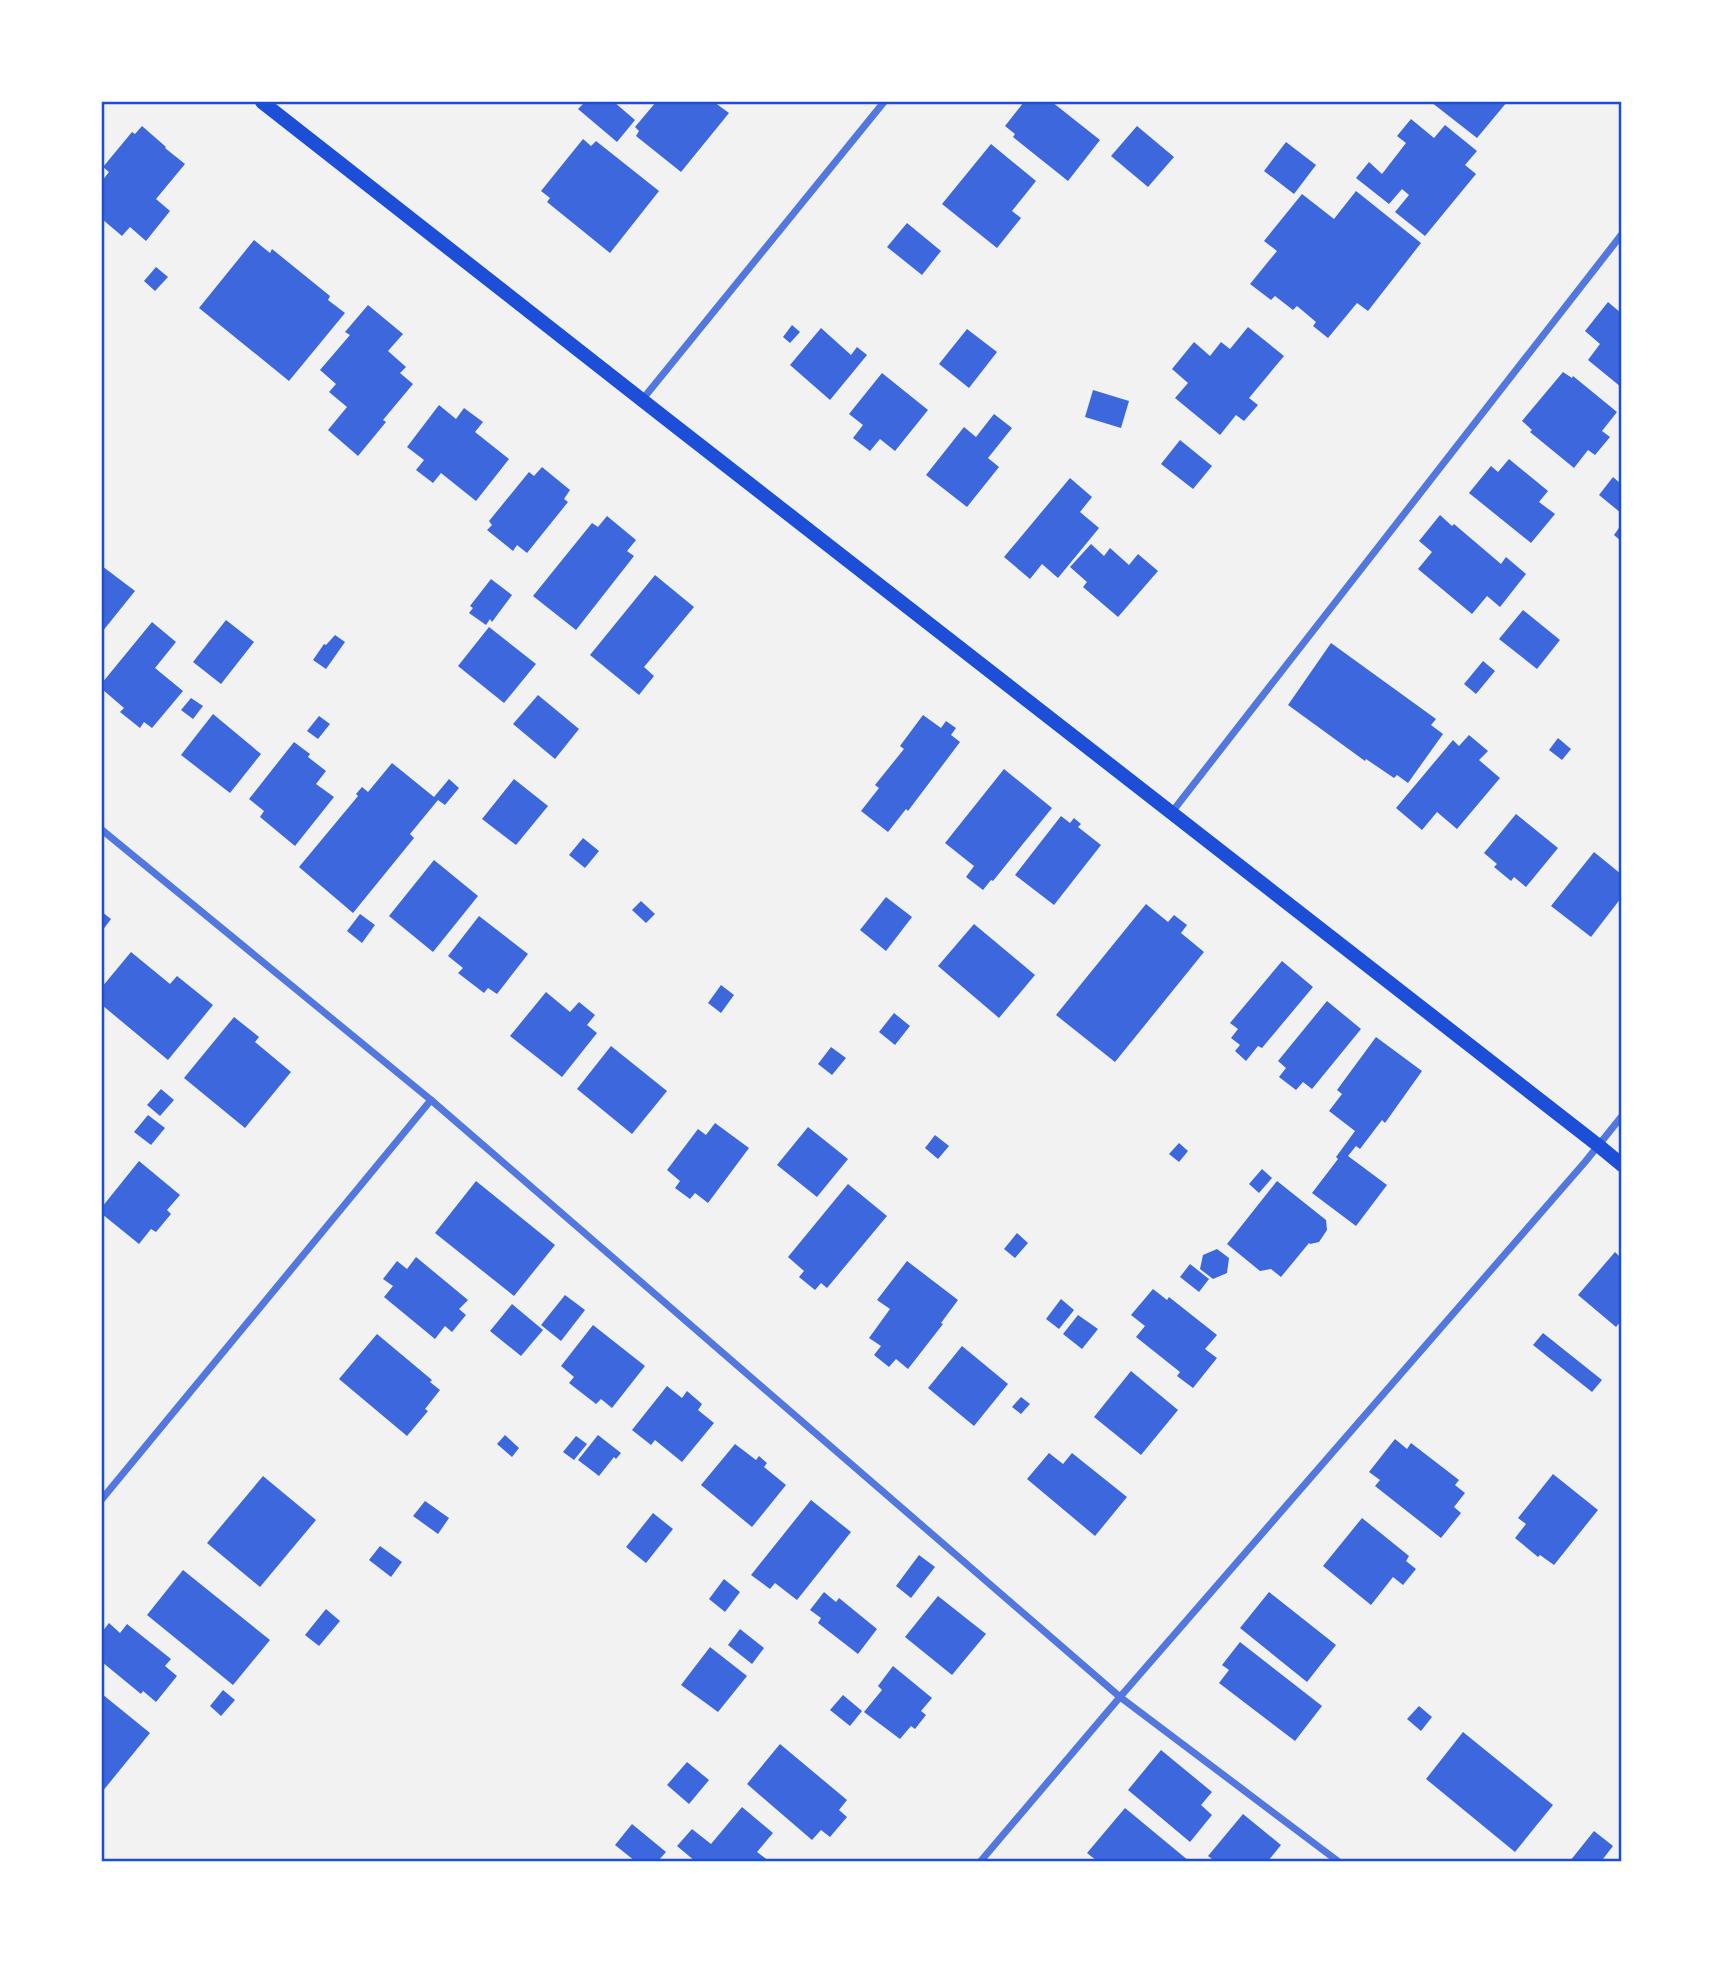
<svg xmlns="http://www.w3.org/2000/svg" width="1723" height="1963" font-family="'Fira Sans Condensed',sans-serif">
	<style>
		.building { fill: #3d67dc }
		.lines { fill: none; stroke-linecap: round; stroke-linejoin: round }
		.minor { stroke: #5277de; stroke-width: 7 }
		.secondary { stroke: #1d4ed8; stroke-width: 14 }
		.neatline { fill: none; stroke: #1d4ed8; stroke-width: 2.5 }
	</style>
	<rect width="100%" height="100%" fill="#f2f2f2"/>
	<g class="building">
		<polygon points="585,102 614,102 635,120 617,142 578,109"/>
		<polygon points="656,102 714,102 729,113 681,172 636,136 639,131 635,127"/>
		<polygon points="1024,102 1052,102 1100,140 1068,181 1013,137 1015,134 1005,126"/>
		<polygon points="1431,102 1507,102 1477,138"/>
		<polygon points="1411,119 1434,138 1445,125 1477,151 1465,165 1476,174 1425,236 1395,212 1409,195 1402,189 1389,204 1356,178 1369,162 1382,174 1406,143 1397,136"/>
		<polygon points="142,126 166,147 165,148 185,164 156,199 170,211 146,241 130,227 122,236 102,219 102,190 103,188 102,181 109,172 103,167 132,132 135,134"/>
		<polygon points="1137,126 1174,157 1148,187 1111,156"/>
		<polygon points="583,139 591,146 596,141 659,191 610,253 547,202 550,198 541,191"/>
		<polygon points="1286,142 1316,165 1294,194 1264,171"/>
		<polygon points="991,144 1036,181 1012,211 1021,218 997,248 942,204"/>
		<polygon points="1356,191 1421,243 1368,311 1357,303 1328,338 1313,326 1316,322 1297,306 1293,310 1275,296 1271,300 1250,284 1277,251 1264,241 1302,194 1334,219"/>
		<polygon points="907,223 941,251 922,275 887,247"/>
		<polygon points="254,240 270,253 272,249 330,296 328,300 345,313 289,381 199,308"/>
		<polygon points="156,267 168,277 155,291 144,281"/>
		<polygon points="1608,302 1621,313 1621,387 1588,360 1600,344 1585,331"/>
		<polygon points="368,305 403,334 388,351 406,367 400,373 413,384 383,420 386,422 358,456 328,430 347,407 329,392 336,384 320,370 350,335 345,332"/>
		<polygon points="792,325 800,332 790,343 783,337"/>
		<polygon points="1248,327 1284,356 1249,398 1258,405 1244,421 1236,415 1220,435 1175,398 1188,383 1172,369 1194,342 1210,356 1221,342 1230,349"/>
		<polygon points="821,328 851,355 857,347 867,355 830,400 790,365"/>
		<polygon points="967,329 997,352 969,388 939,364"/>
		<polygon points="1563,372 1572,378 1573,376 1617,412 1602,431 1610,437 1595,455 1588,450 1574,468 1530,432 1532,430 1522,421"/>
		<polygon points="882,373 928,410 895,451 880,439 870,451 853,438 863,425 849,414"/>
		<polygon points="1093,390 1129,401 1121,428 1085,417"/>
		<polygon points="439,405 456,419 464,408 483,422 475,432 509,459 476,501 441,473 433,483 416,470 424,460 407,447"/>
		<polygon points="994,414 1012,428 988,458 999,467 967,507 926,475 964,427 976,437"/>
		<polygon points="1180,440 1212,466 1193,489 1161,464"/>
		<polygon points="1509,459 1548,491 1539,502 1555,514 1531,543 1469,493 1491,466 1498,472"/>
		<polygon points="542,467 570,490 564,499 568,502 527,553 517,545 513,551 487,530 492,525 489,521 529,472 534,476"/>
		<polygon points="1613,477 1621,484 1621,513 1599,495"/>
		<polygon points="1070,478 1092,497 1080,512 1099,528 1058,578 1042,564 1030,579 1004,557"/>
		<polygon points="1440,515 1452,526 1454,524 1501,564 1506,557 1526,574 1500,607 1487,596 1472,614 1418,569 1432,552 1419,541"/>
		<polygon points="607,516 636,540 627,551 634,556 576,630 533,596 592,523 598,527"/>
		<polygon points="1621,525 1621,541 1614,535"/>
		<polygon points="1091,544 1104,556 1110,548 1129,565 1138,554 1158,571 1118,617 1083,587 1087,582 1070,567"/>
		<polygon points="102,566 135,591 102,632"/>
		<polygon points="655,575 694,607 644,667 654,676 639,695 590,655"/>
		<polygon points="491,579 512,595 492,622 490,619 486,625 469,613 473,608 470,606"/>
		<polygon points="1523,610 1560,640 1537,669 1499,639"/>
		<polygon points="226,620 254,642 221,684 193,662"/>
		<polygon points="152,622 176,642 155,668 183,691 152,728 144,722 140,728 120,712 124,708 102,689 102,683"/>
		<polygon points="489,627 536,664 504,703 458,666"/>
		<polygon points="335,635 345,642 326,669 313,660 324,644 326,645"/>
		<polygon points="1331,643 1436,719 1431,725 1443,734 1408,783 1397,775 1394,778 1366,759 1365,761 1288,705"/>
		<polygon points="1483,661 1495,671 1476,694 1464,684"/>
		<polygon points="538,695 579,729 555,759 513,724"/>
		<polygon points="191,698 203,706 193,719 181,710"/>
		<polygon points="213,714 261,754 230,793 181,755"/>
		<polygon points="923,715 941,728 946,721 956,728 951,735 960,742 908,811 906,809 888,832 861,811 879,788 875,785 904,749 900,746"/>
		<polygon points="319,716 330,724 318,739 307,731"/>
		<polygon points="1469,735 1488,751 1479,760 1500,778 1457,829 1437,812 1422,830 1396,808 1453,740 1459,746"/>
		<polygon points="1558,738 1571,749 1562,760 1549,750"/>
		<polygon points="294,742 310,754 308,757 326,771 316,784 334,797 295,846 260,817 264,811 249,799"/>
		<polygon points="392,763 434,797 449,779 459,788 445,805 438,800 410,834 414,838 353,913 299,867 358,796 356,794 362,787 368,792"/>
		<polygon points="1004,769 1052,808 993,881 991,880 983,890 966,877 974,866 945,843"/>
		<polygon points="514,779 548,806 516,845 482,819"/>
		<polygon points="1516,814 1558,848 1526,887 1514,877 1511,881 1494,867 1497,864 1484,853"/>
		<polygon points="1061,816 1070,823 1074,818 1081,824 1078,827 1101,845 1054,905 1015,875"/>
		<polygon points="583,838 599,851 585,868 569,855"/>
		<polygon points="1594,852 1621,874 1621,898 1591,937 1551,906"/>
		<polygon points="434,860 478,896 433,952 389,916"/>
		<polygon points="886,897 912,917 886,951 860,930"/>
		<polygon points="641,901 655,914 646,923 632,910"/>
		<polygon points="1146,904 1168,922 1174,915 1187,925 1181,933 1204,952 1115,1062 1056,1015"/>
		<polygon points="102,912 111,919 102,931"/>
		<polygon points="360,914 375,925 362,943 347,931"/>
		<polygon points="479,916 528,954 497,994 488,988 484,993 458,973 463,968 448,956"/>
		<polygon points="974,924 1035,975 999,1018 938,966"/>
		<polygon points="131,952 170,984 177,976 213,1005 168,1060 102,1005 102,987"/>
		<polygon points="1282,961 1313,987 1262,1048 1258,1046 1246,1061 1235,1051 1240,1045 1231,1038 1238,1029 1230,1023"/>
		<polygon points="721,985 734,995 721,1013 708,1003"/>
		<polygon points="546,992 570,1012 579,1002 595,1015 587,1025 597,1033 562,1077 510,1036"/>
		<polygon points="1327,1001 1361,1029 1312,1089 1303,1082 1296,1090 1279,1077 1286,1068 1278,1061"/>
		<polygon points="894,1013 910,1026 895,1045 879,1032"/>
		<polygon points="234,1017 259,1037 255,1042 291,1072 245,1128 184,1078"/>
		<polygon points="1376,1037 1422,1071 1385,1123 1382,1120 1360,1149 1356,1146 1348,1156 1387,1185 1356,1226 1312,1193 1338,1159 1336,1157 1355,1131 1329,1111 1342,1094 1337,1090"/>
		<polygon points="611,1046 667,1091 632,1134 577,1089"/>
		<polygon points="831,1047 846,1058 832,1075 818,1064"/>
		<polygon points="161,1089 174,1100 160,1116 147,1105"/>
		<polygon points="148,1115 165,1128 151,1145 134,1132"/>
		<polygon points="715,1123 749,1148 708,1203 695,1193 690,1199 675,1188 680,1181 667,1170 698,1129 706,1135"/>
		<polygon points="808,1127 848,1159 817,1197 777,1165"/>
		<polygon points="935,1135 949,1146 938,1159 925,1148"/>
		<polygon points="1179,1143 1188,1151 1179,1162 1169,1154"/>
		<polygon points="139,1161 180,1195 167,1210 171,1214 156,1232 151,1229 139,1244 102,1214 102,1207"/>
		<polygon points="1262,1169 1272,1178 1259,1193 1249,1184"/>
		<polygon points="476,1181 555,1245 514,1296 435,1233"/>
		<polygon points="1277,1181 1326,1220 1327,1230 1319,1242 1310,1244 1309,1243 1281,1277 1271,1269 1260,1271 1227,1244"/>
		<polygon points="848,1184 887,1216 827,1288 821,1283 815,1290 799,1277 804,1271 788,1257"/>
		<polygon points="1017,1233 1028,1243 1015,1258 1004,1249"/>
		<polygon points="1217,1249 1229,1258 1227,1273 1213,1279 1200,1269 1203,1255"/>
		<polygon points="1615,1252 1621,1258 1621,1321 1616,1327 1578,1295"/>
		<polygon points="416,1257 468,1300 459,1309 466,1315 452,1332 445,1326 435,1339 384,1297 393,1286 383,1279 397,1261 407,1269"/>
		<polygon points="907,1261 958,1300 941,1323 943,1324 908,1369 896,1359 889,1367 874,1355 881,1346 869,1338 890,1309 877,1300"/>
		<polygon points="1190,1264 1209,1279 1199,1292 1180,1277"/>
		<polygon points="1153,1289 1167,1300 1169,1297 1217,1335 1205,1349 1217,1358 1193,1388 1177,1376 1180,1372 1136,1337 1145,1326 1131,1315"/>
		<polygon points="565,1295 585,1310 561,1341 541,1325"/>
		<polygon points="1061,1299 1074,1310 1059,1329 1046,1319"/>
		<polygon points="512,1304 543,1330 521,1356 490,1331"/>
		<polygon points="1078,1315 1098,1329 1082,1349 1063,1334"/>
		<polygon points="593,1325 645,1366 612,1408 601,1399 596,1404 569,1383 574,1377 561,1366"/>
		<polygon points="1543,1333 1602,1380 1592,1392 1533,1345"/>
		<polygon points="377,1334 432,1380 430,1382 440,1390 425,1409 428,1411 407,1436 339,1379"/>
		<polygon points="962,1346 1008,1384 974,1426 928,1388"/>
		<polygon points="1131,1371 1178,1410 1141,1455 1094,1417"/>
		<polygon points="667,1386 682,1398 687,1391 702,1404 698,1410 714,1423 682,1462 655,1440 651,1445 632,1430"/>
		<polygon points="1021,1397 1030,1404 1021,1414 1012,1407"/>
		<polygon points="505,1435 519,1448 512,1457 497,1444"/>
		<polygon points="598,1435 621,1453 616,1459 614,1457 599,1476 578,1460"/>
		<polygon points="576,1436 587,1444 574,1460 563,1452"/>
		<polygon points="1395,1439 1407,1449 1411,1443 1459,1480 1455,1485 1465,1493 1454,1507 1461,1513 1441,1538 1375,1486 1380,1480 1369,1472"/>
		<polygon points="735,1444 756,1460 759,1456 767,1463 764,1467 786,1485 752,1527 701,1485"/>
		<polygon points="1049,1453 1063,1464 1072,1453 1127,1497 1095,1536 1027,1479"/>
		<polygon points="1553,1474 1598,1510 1554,1565 1540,1555 1538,1557 1515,1538 1526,1524 1518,1518"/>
		<polygon points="263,1476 316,1520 260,1587 207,1543"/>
		<polygon points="811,1500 851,1532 797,1600 775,1583 770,1589 751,1575"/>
		<polygon points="425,1501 449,1518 438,1534 413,1516"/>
		<polygon points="653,1513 673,1529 646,1563 626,1547"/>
		<polygon points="1362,1518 1409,1556 1406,1561 1416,1569 1403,1585 1393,1577 1371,1605 1323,1566"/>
		<polygon points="380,1546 402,1562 391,1577 369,1560"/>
		<polygon points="919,1555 935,1567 911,1598 896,1586"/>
		<polygon points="183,1570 270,1640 233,1685 147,1615"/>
		<polygon points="724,1579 740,1592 725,1612 709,1599"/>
		<polygon points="824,1592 836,1602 839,1598 877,1629 858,1654 818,1623 821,1618 810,1610"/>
		<polygon points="1269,1592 1336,1645 1307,1682 1240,1628"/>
		<polygon points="938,1596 986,1634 952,1675 905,1637"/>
		<polygon points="326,1609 340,1621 319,1646 305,1635"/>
		<polygon points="109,1623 120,1633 127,1624 171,1659 165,1666 177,1676 156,1702 143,1691 141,1694 102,1662 102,1632"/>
		<polygon points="740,1629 764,1648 752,1664 728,1645"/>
		<polygon points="1240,1642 1322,1706 1295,1741 1219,1683 1229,1670 1222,1665"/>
		<polygon points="710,1647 747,1676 718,1712 681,1685"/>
		<polygon points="893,1666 932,1698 921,1711 926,1715 915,1729 911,1726 900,1739 864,1712 882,1690 878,1686"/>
		<polygon points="223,1690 235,1700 221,1716 210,1706"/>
		<polygon points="102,1694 150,1733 102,1792"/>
		<polygon points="843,1695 862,1711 850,1726 830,1710"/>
		<polygon points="1419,1706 1432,1717 1421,1731 1407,1719"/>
		<polygon points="1463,1732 1553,1805 1515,1852 1426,1779"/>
		<polygon points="780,1744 847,1800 839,1810 847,1817 830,1837 821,1830 812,1840 747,1784"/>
		<polygon points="1161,1750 1212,1792 1201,1805 1212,1815 1190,1842 1128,1790"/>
		<polygon points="687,1762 709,1780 689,1804 667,1785"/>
		<polygon points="742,1807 773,1833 757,1852 769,1861 695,1861 677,1846 692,1829 711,1844"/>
		<polygon points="1125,1808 1189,1861 1097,1861 1087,1853"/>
		<polygon points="1243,1814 1281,1845 1268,1861 1215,1861 1208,1856"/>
		<polygon points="632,1824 666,1852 658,1861 635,1861 615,1845"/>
		<polygon points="1594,1831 1613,1846 1603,1859 1607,1861 1570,1861"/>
	</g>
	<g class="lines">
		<g class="minor">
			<polyline points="642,400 884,102"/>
			<polyline points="1172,812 1622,234"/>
			<polyline points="102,830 431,1100 1120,1697 1339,1862"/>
			<polyline points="102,1499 431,1100"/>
			<polyline points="980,1862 1120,1697 1585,1162 1622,1116"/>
		</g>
		<path class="secondary" d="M 262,102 C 706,452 1153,797 1599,1146 L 1622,1165"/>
	</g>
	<rect width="1723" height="1963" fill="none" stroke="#ffffff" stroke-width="206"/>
	<rect x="103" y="103" width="1517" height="1757" class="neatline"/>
</svg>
